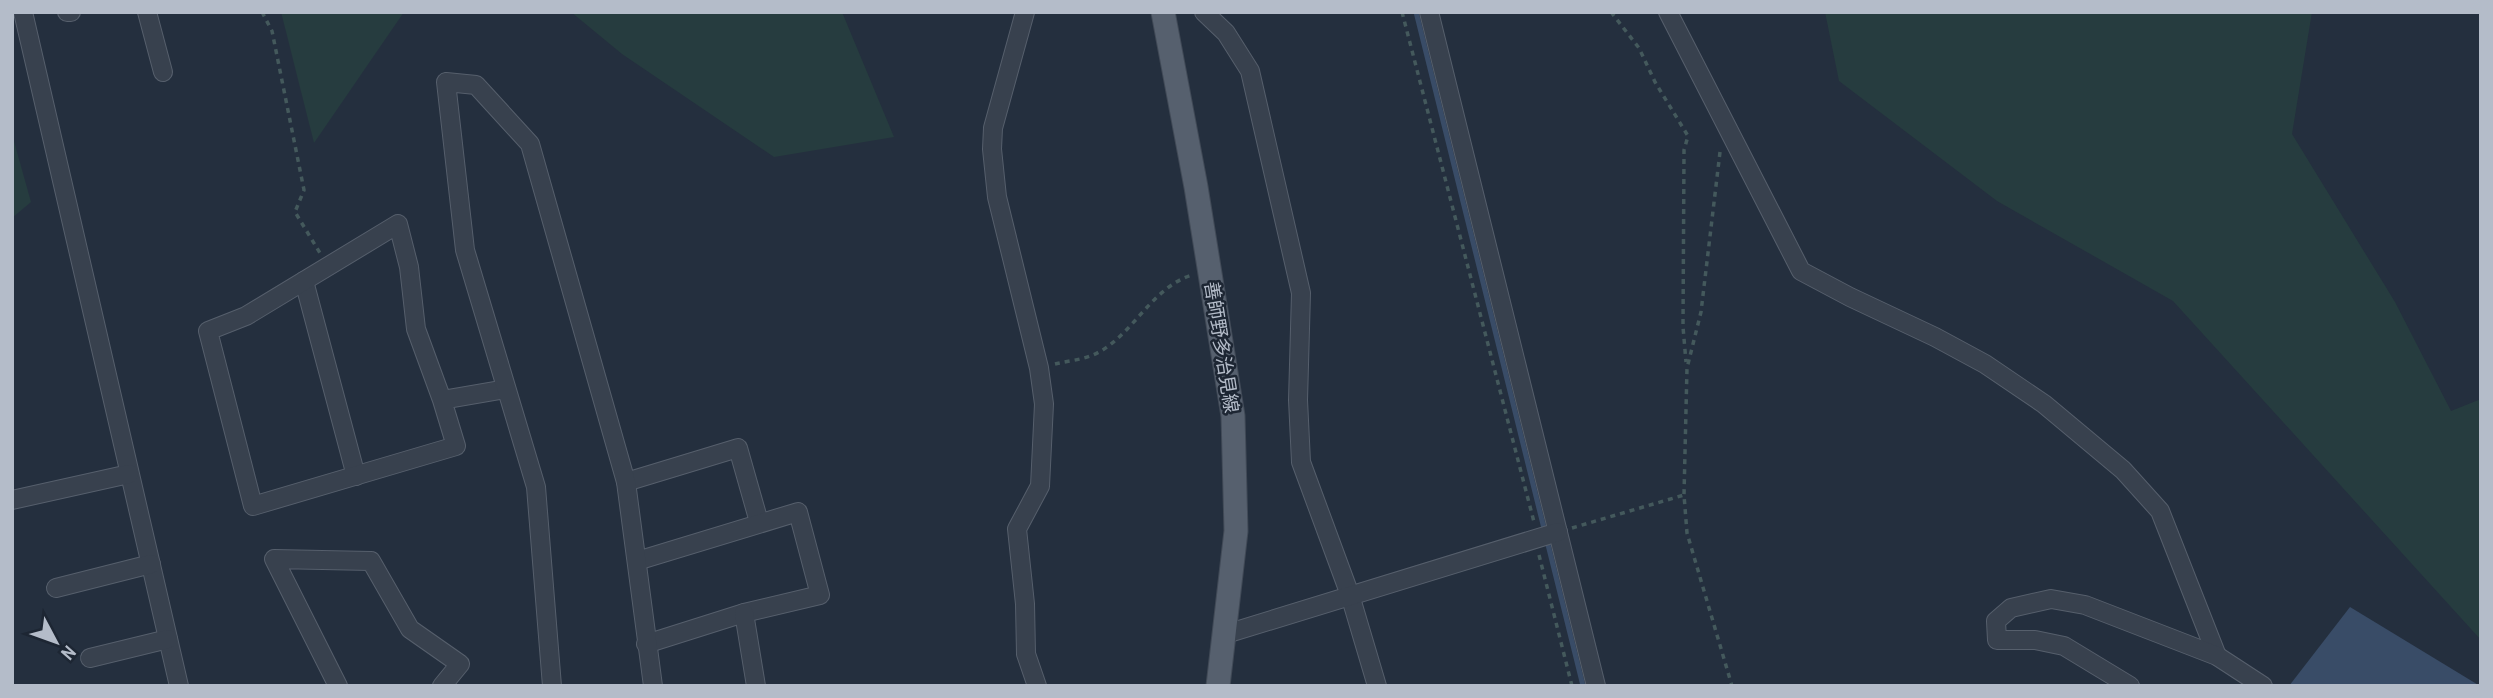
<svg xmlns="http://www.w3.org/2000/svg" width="2493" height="698" font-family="'Archivo Narrow','Noto Sans JP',sans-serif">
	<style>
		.green { fill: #263c3f }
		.water { fill: #394c67 }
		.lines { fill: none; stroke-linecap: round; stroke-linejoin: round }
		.stream { stroke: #394c67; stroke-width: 5 }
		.minor-casing { stroke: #565f6c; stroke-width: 20 }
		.major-casing { stroke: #414a57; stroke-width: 25 }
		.path { stroke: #44595c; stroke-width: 3.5; stroke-dasharray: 5 5; stroke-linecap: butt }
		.minor { stroke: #38414e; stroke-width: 18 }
		.major { stroke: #56606e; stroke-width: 23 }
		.labels { text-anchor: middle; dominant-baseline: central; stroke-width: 5; stroke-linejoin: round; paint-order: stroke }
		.street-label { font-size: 19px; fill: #b4bcc9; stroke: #1d2633 }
	</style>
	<rect width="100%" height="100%" fill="#242f3e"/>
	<g class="green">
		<polygon points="281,12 404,12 314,143"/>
		<polygon points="571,12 842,12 894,137 774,157 622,54"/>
		<polygon points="1825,12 2312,12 2292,134 2395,302 2451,411 2481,399 2481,640 2173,301 1997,201 1839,81"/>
		<polygon points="12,134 31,202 12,218"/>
	</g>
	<polygon class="water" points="2350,607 2480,686 2289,686"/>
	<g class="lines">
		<polyline class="stream" points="1416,12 1583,686"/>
		<g class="minor-casing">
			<g id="minor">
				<polyline points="23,12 179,686"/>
				<polyline points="67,12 71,12"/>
				<polyline points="147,12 163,72"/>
				<polyline points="1025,12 993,128 992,149 997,197 1039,368 1044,404 1040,486 1017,529 1025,604 1026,654 1037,686"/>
				<polyline points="1204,12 1226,33 1250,71 1301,293 1298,400 1301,462 1350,595 1377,686"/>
				<polyline points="1429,12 1596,686"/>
				<polyline points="1668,12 1801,271 1850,297 1935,337 1985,364 2044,404 2123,470 2160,511 2217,656"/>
				<polyline points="304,281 356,476"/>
				<polyline points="442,400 456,446 253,506 208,331 246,316 398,224 409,267 416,329 442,400 506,389"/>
				<polyline points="626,482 738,448 759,522"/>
				<polyline points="12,500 129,474"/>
				<polyline points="637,561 798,512 820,595 744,613 646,644"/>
				<polyline points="56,588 151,564"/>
				<polyline points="744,613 756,686"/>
				<polyline points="1226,634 1558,532"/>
				<polyline points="90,658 168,639"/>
				<polyline points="338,686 274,559 371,561 410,629 460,664 442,686"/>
				<polyline points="552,686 536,487 465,250 446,82 476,85 530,144 626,482 653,686"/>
				<polyline points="2130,686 2064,646 2035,640 1997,640 1996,621 2011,608 2051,599 2085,605 2217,656 2263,686"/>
			</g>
		</g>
		<g class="major-casing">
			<polyline id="major" points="1163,12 1196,187 1233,416 1236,531 1218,686"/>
		</g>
		<g class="path">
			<polyline points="262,12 272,31 304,190 295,212 320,253"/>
			<polyline points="1402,12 1534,522"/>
			<polyline points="1611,12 1639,48 1655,82 1688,136 1684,150 1683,327 1686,362"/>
			<polyline points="1720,152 1701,312 1687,368 1684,495 1687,533 1732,686"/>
			<path d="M 1055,364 C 1067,361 1081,360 1093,355 C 1132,338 1150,288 1192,275"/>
			<polyline points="1572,528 1684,495"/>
			<polyline points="1539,555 1572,686"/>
		</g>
		<use href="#minor" class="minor"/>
		<use href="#major" class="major"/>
	</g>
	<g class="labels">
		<g class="street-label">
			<text transform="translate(1222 347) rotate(81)">善師野多治見線</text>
		</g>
	</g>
	<rect width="2493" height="698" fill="none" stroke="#b4bcc9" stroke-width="28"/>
	<g transform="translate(56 642) rotate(131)" stroke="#1d2633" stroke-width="5" paint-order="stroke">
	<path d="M0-5L12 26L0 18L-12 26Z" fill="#b4bcc9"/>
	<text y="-10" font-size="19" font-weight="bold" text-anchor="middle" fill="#b4bcc9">N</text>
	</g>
</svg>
